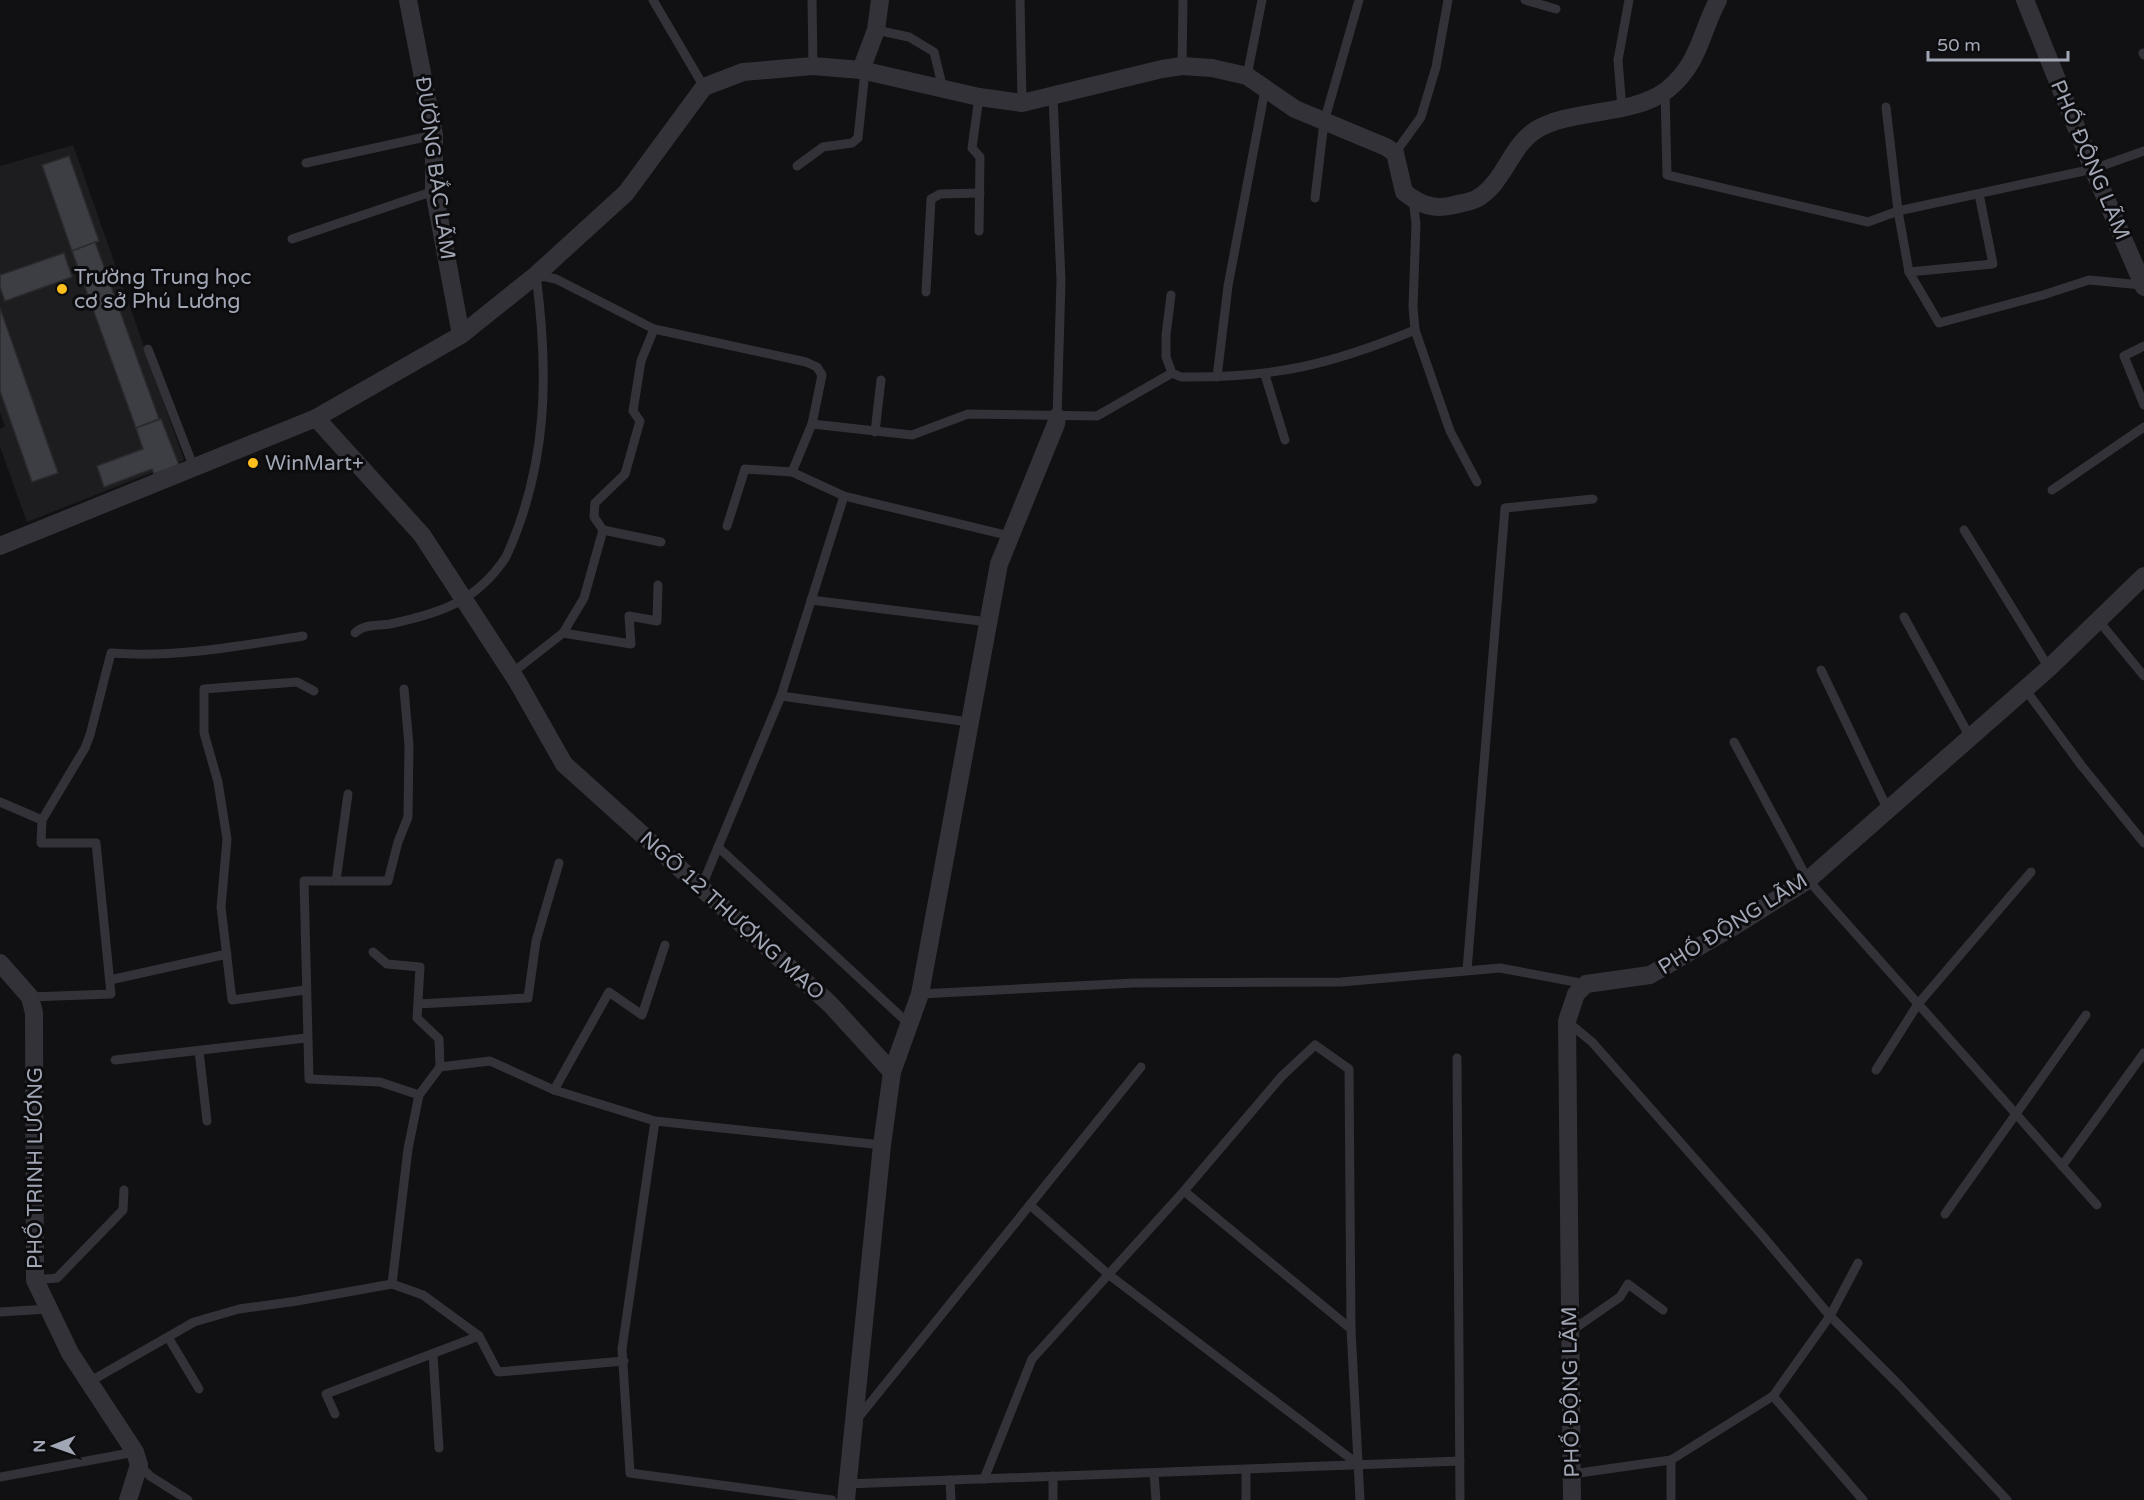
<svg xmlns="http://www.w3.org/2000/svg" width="2144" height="1500" font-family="'Varela Round',sans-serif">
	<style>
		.built { fill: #1d1d20 }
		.building { fill: #3d3e43; stroke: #2b2b2f; stroke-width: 1.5 }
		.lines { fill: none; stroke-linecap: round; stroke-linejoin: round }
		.service { stroke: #323238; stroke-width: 9 }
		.minor { stroke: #323238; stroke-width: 18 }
		.poi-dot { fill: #ffc01d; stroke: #0c0c0e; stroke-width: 2 }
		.labels { text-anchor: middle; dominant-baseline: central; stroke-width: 6; stroke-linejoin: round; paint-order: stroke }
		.street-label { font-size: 21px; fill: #a1a6b5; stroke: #0c0c0e }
		.poi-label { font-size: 21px; fill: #a1a6b5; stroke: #0c0c0e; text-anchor: start }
	</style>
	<rect width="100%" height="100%" fill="#111113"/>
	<polygon class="built" points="73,145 184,460 27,522 0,447 0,429 5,426 0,412 0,166"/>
	<g class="building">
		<polygon points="69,156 99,241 72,251 42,165"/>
		<polygon points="95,242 159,419 136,428 72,251"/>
		<polygon points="64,253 72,277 5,301 0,287 0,275"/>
		<polygon points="0,308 58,473 32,482 0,391"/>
		<polygon points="161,419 179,465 154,474 152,469 104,487 97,466 143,449 136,428"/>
	</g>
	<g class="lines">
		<g class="service">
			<polyline points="653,0 704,87"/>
			<polyline points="812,0 813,66"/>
			<polyline points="1020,0 1022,103"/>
			<polyline points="1525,0 1556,9"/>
			<polyline points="876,30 909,37 934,52 943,89"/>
			<polyline points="2143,53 2144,55"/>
			<polyline points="1182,66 1183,0"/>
			<polyline points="1247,76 1262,0"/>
			<polyline points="1665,91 1667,175 1868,222 1898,211 2093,169 2144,151"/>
			<polyline points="1053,97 1061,280 1057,417"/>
			<polyline points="1886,107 1898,211 1909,272 1939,323 2043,295 2089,280 2142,285"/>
			<polyline points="1622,109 1618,60 1629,0"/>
			<polyline points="1395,153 1421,117 1436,67 1448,0"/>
			<polyline points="306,163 434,135"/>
			<polyline points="797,166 823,147 852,143 858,138 865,71"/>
			<polyline points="1315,198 1324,122 1359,0"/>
			<polyline points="1413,199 1416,224 1413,307 1415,330 1450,431 1477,482"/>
			<polyline points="979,231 980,157 972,148 979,97"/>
			<polyline points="292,239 434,191"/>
			<polyline points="1909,272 1993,264 1979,194"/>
			<polyline points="926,292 931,199 940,194 980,193"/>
			<path d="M 1171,295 L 1166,335 L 1166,357 L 1172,373 L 1181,377 C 1274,378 1330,365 1415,330"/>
			<polyline points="2144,346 2124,356 2144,405"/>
			<polyline points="148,349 194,468"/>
			<polyline points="1265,375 1285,440"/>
			<polyline points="1217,377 1228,286 1265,90"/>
			<polyline points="812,424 912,435 968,414 1097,416 1172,373"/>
			<polyline points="875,432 881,380"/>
			<polyline points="792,472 844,496 1010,536"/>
			<polyline points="2052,490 2144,427"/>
			<polyline points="603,530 661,542"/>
			<polyline points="1964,530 2049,668"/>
			<polyline points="811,600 988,622"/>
			<polyline points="1904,617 1971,739"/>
			<polyline points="2098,620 2144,676"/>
			<path d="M 355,633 C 363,624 378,626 390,624 C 441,613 476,602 506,557 C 548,465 549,374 536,275 L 556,279 L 654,329 L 806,362 L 817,367 L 822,375 L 812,424 L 792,472 L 745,469 L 727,526"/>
			<polyline points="563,633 631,644 629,616 657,621 658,585"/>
			<polyline points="1821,670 1888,810"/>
			<polyline points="512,673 563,633 584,598 603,530 594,517 595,503 625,474 640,421 633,411 641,361 654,329"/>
			<polyline points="404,689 409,745 408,817 398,842 388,881 304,881 309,1079 380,1082 419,1095"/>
			<polyline points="2025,689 2081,765 2144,843"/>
			<polyline points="781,696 969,722"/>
			<polyline points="1734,742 1808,880 2097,1205"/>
			<polyline points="0,802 42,820"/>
			<polyline points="718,847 909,1024"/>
			<polyline points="336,881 348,794"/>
			<polyline points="701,888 781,696 844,496"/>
			<polyline points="373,952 387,964 420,967 417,1018 439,1039 440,1067"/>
			<polyline points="1467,970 1505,508 1593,499"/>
			<polyline points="110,980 227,954"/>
			<polyline points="305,990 232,1000 221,907 227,839 218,782 204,733 204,689 297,682 314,691"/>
			<polyline points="920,994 1134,983 1341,982 1500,968 1586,984"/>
			<path d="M 30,997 L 111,994 L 96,843 L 41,843 L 42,820 L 85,748 L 90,735 L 111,653 C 176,658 239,646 303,636"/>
			<polyline points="418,1004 528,998 536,941 559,863"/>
			<polyline points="1569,1023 1592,1042 1761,1234 1830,1316 1899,1385 2007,1500"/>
			<polyline points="199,1051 207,1121"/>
			<polyline points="1457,1058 1460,1500"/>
			<polyline points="115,1060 306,1038"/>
			<polyline points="1876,1070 1918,1004 2031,872"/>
			<polyline points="554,1090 609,992 642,1015 665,945"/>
			<polyline points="655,1121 622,1349 630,1473 832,1500"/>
			<polyline points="2062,1166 2144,1053"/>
			<polyline points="1184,1191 1351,1329"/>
			<polyline points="1030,1205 1108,1274 1359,1465"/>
			<polyline points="1945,1214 2086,1015"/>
			<polyline points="35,1280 57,1278 123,1210 124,1190"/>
			<polyline points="392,1284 408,1149 419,1095 440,1067 490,1061 554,1090 655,1121 882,1145"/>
			<polyline points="0,1312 48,1309"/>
			<polyline points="1571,1331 1620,1297 1628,1284 1663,1310"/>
			<polyline points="168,1337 199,1389"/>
			<polyline points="433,1354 439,1448"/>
			<polyline points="89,1382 194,1322 239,1309 297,1301 392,1284 423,1295 479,1336"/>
			<polyline points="1773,1396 1863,1500"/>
			<polyline points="335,1414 326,1394 479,1336 498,1372 624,1361"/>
			<polyline points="858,1418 1141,1067"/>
			<polyline points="1671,1460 1671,1500"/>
			<polyline points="139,1465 150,1476 188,1500"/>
			<polyline points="1246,1470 1246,1500"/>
			<polyline points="1154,1473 1156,1500"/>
			<polyline points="1572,1474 1671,1460 1773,1396 1830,1316 1858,1263"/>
			<polyline points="1053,1476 1053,1500"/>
			<polyline points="0,1477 135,1452"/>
			<polyline points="984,1479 1032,1359 1184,1191 1281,1077 1315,1045 1349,1069 1351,1329 1360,1500"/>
			<polyline points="950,1480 951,1500"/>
			<polyline points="846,1484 1460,1461"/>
		</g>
		<g class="minor">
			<polyline points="408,0 434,135 434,191 461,335"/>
			<polyline points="2025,0 2093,169 2144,287"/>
			<polyline points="861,70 876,30 880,0"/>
			<polyline points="316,418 422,535 517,681 564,764 830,1004 892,1072 882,1145 846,1500"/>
			<path d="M 0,546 L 316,418 L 461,335 L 536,275 L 626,193 L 704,87 L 743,72 L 813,66 L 861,70 L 979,97 L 1022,103 L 1162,69 L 1182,66 L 1212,68 L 1247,76 L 1295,109 L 1386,147 L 1395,153 L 1404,192 C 1420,205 1434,210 1454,205 C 1461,203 1470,202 1476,199 C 1504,184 1510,146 1536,130 C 1572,108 1631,117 1667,90 C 1700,63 1700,34 1718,0"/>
			<polyline points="0,963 30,997 34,1013 35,1280 70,1353 135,1452 139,1465 128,1500"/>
			<polyline points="892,1072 920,994 999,564 1056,424 1057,417"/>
			<polyline points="1572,1500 1567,1021 1576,994 1586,984 1650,975 1731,928 1808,880 2049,668 2144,576"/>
		</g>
	</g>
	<g class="poi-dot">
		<circle cx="62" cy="289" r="6"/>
		<circle cx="253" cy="463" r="6"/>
	</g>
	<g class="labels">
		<g class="street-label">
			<text transform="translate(2090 160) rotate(67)">PHỐ ĐỘNG LÃM</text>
			<text transform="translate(435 168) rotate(82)">ĐƯỜNG BẮC LÃM</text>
			<text transform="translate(732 916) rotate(42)">NGÕ 12 THƯỢNG MAO</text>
			<text transform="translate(1733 924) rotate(-32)">PHỐ ĐỘNG LÃM</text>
			<text transform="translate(35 1168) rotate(-90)">PHỐ TRINH LƯƠNG</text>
			<text transform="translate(1571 1392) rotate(-91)">PHỐ ĐỘNG LÃM</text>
		</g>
		<g class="poi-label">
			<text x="74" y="277">Trường Trung học<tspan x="74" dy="24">cơ sở Phú Lương</tspan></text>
			<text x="265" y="463">WinMart+</text>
		</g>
	</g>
	<g transform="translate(54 1446) rotate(269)" stroke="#0c0c0e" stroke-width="4.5" paint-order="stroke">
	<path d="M0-4.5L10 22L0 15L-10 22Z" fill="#a1a6b5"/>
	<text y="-9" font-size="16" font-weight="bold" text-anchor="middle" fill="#a1a6b5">N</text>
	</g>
	<path d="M1928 51v9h140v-9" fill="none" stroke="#a1a6b5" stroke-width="3"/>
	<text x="1937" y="51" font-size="18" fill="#a1a6b5" stroke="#0c0c0e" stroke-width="4.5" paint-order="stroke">50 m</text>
</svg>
